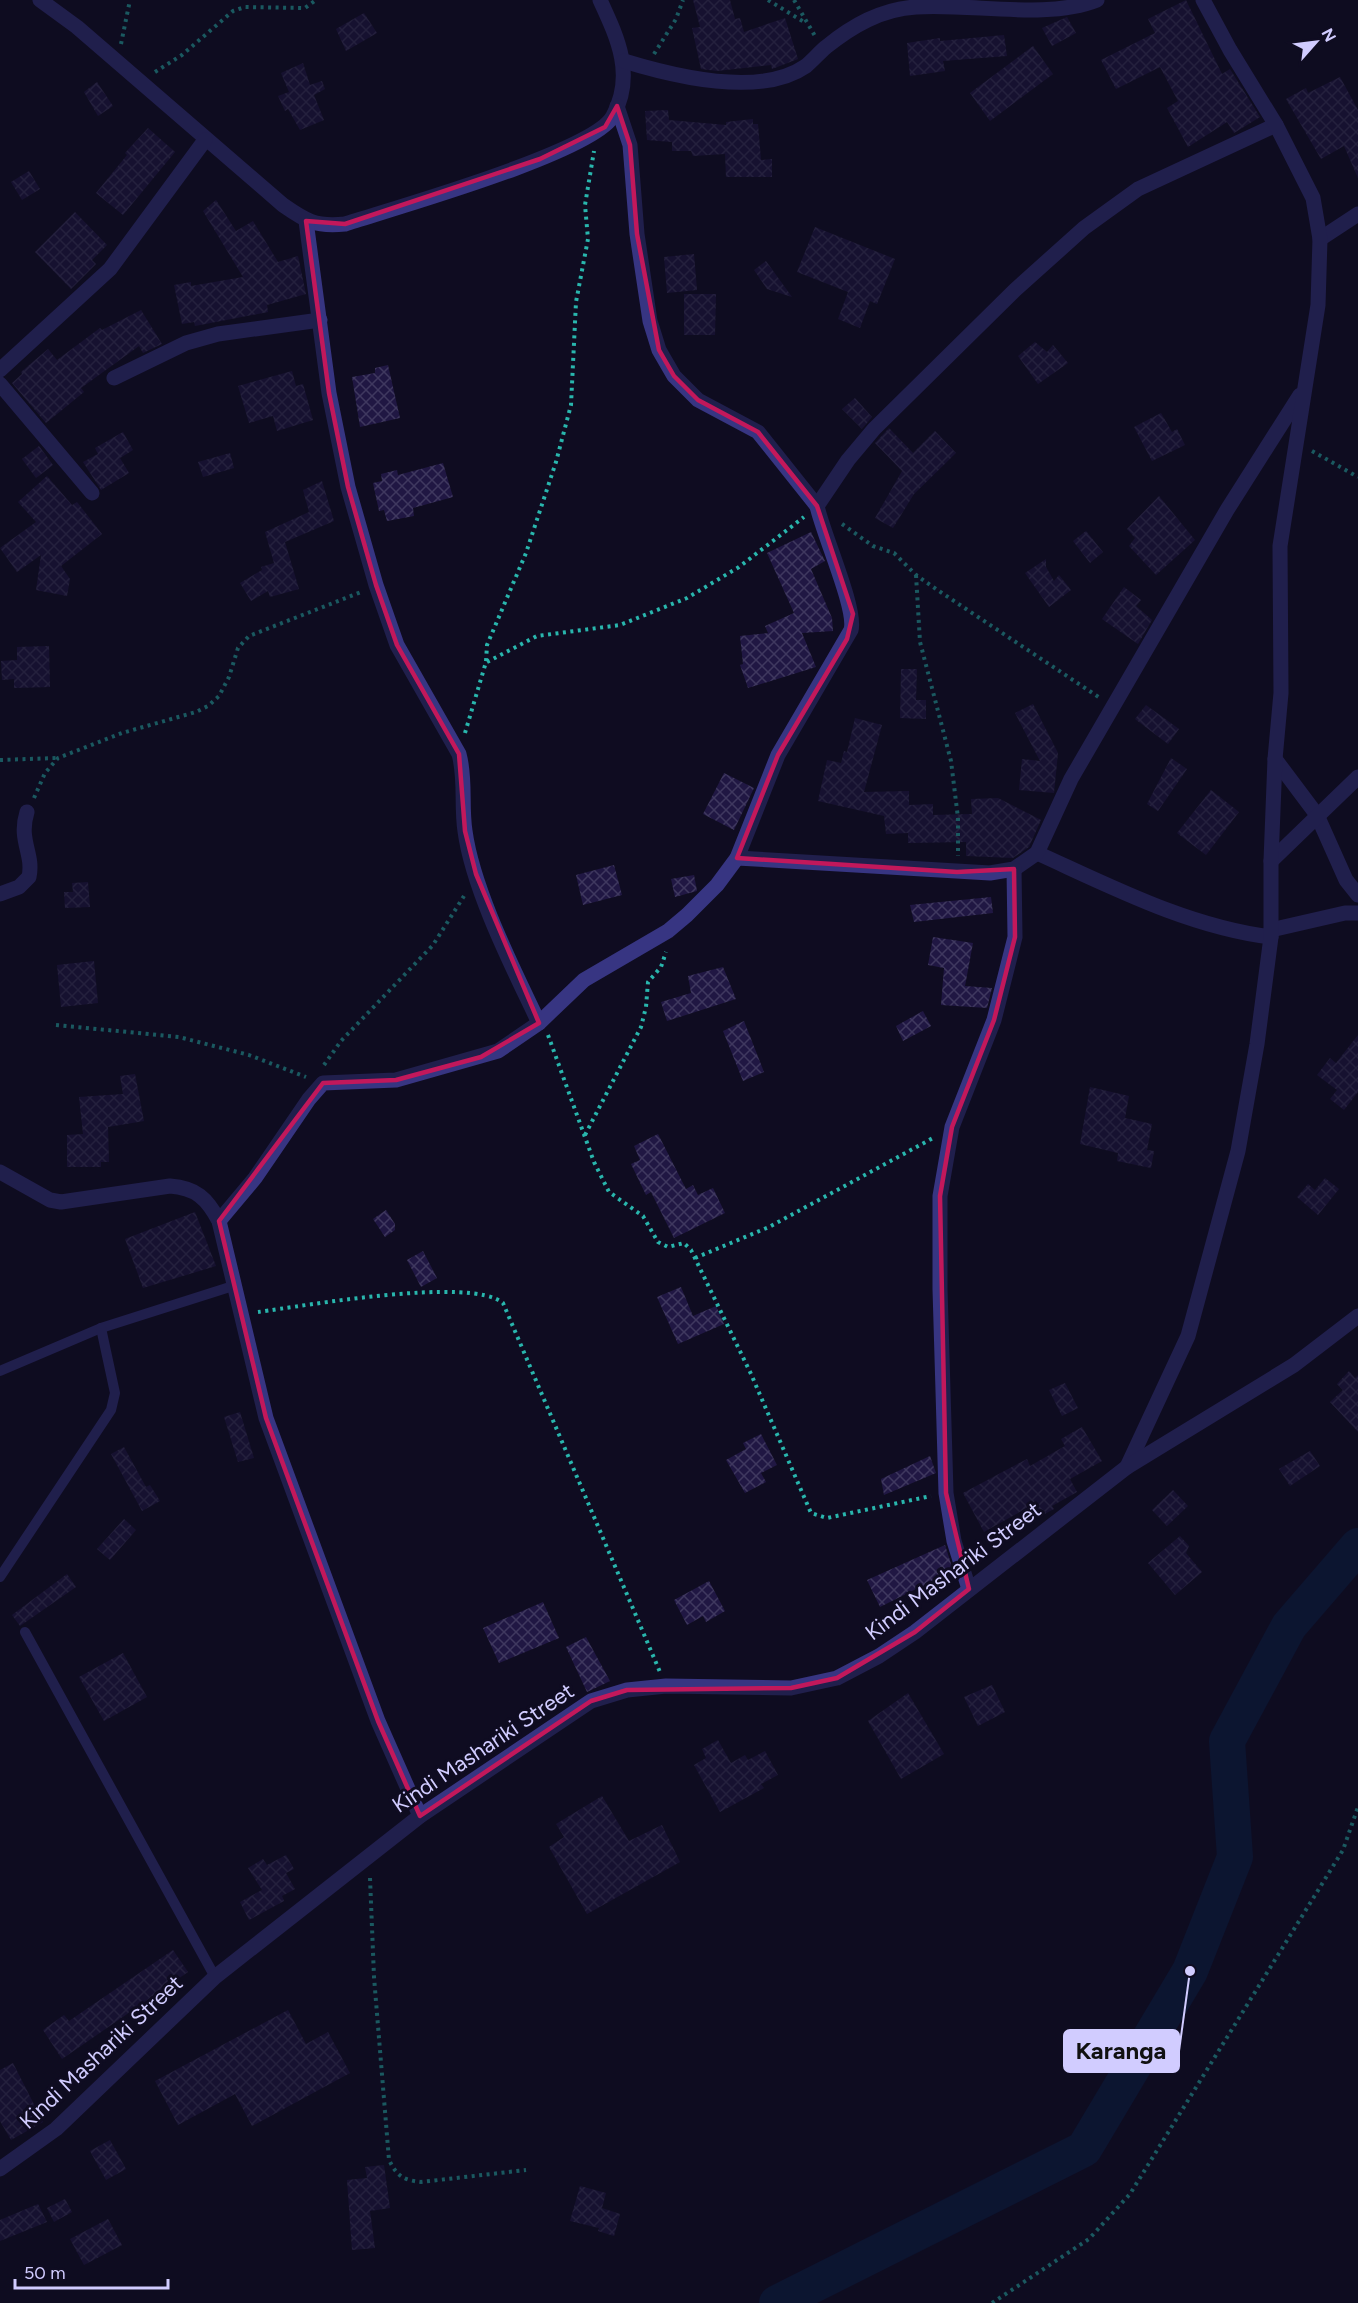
<svg xmlns="http://www.w3.org/2000/svg" width="1358" height="2303" font-family="Figtree,sans-serif">
	<style>
		.lines { fill: none; stroke-linecap: round; stroke-linejoin: round }
		.river { stroke: #091f43; stroke-width: 36 }
		.building { fill: url(#building-cross-hatch) }
		.path { stroke: #29b6ad; stroke-width: 4; stroke-dasharray: 3 4.5; stroke-linecap: butt }
		.service { stroke: #373582; stroke-width: 10 }
		.minor { stroke: #373582; stroke-width: 15 }
		.marked { fill: none; stroke: #c2185b; stroke-width: 4.5; stroke-linejoin: round }
		.labels { text-anchor: middle; dominant-baseline: central; stroke-width: 6; stroke-linejoin: round; paint-order: stroke }
		.street-label { font-size: 22px; fill: #d1ccff; stroke: #0f0c21 }
		.leader { fill: none; stroke: #d1ccff; stroke-width: 2 }
		.callout-dot { fill: #d1ccff; stroke: #0f0c21; stroke-width: 2 }
		.callout { fill: #d1ccff; stroke: #d1ccff; stroke-width: 2 }
		.callout-label { font-size: 24px; text-anchor: middle; font-weight: bold; fill: #111 }
	</style>
	<defs>
		<pattern id="building-cross-hatch" width="8" height="8" patternUnits="userSpaceOnUse" patternTransform="scale(1.5)"><rect width="8" height="8" fill="#201743"/><path d="M0 0l8 8M0 8l8-8" fill="none" stroke="#3f385f"/></pattern>
	</defs>
	<rect width="100%" height="100%" fill="#0f0c21"/>
	<g class="lines">
		<polyline class="river" points="777,2303 1084,2149 1190,1971 1235,1857 1227,1741 1289,1626 1358,1546"/>
	</g>
	<g class="building">
		<polygon points="693,0 730,0 735,19 740,18 744,32 785,18 798,59 772,69 771,65 717,71 701,69 692,28 700,27"/>
		<polygon points="1186,0 1222,74 1230,69 1260,117 1234,133 1227,122 1188,147 1167,108 1178,101 1160,67 1116,89 1101,60 1155,33 1148,19"/>
		<polygon points="364,13 377,33 346,51 336,29"/>
		<polygon points="1067,17 1076,33 1052,46 1042,28"/>
		<polygon points="1004,35 1007,56 943,61 945,71 910,76 907,43 940,38 940,41"/>
		<polygon points="1033,46 1053,74 990,121 970,93"/>
		<polygon points="303,63 310,85 322,81 325,89 314,95 324,120 300,130 288,109 285,111 278,96 289,92 281,73"/>
		<polygon points="1340,77 1358,110 1358,178 1344,146 1321,159 1286,99 1306,88 1308,93"/>
		<polygon points="97,82 113,106 98,116 84,92"/>
		<polygon points="668,110 669,120 726,125 726,122 753,119 753,124 758,124 761,160 772,159 772,177 726,177 725,154 693,156 691,151 672,151 672,142 647,140 645,111"/>
		<polygon points="148,128 175,152 123,215 96,193 127,155 125,153"/>
		<polygon points="29,171 40,189 22,200 11,182"/>
		<polygon points="216,200 236,231 253,221 278,262 298,256 306,294 267,305 268,312 195,326 194,322 182,324 174,285 191,282 191,286 243,277 203,211"/>
		<polygon points="75,212 107,245 92,260 96,264 71,289 35,252"/>
		<polygon points="815,227 895,259 877,304 870,301 860,328 838,319 848,292 797,272"/>
		<polygon points="694,254 697,290 667,293 664,257"/>
		<polygon points="766,261 792,297 767,289 754,270"/>
		<polygon points="684,294 716,294 715,335 684,335"/>
		<polygon points="141,310 162,344 143,353 139,346 81,388 84,392 46,423 12,383 22,374 21,372 48,349 57,360 100,328 102,330"/>
		<polygon points="1035,342 1047,352 1053,345 1068,363 1038,384 1018,356"/>
		<polygon points="388,365 400,418 360,427 352,377 375,373 375,368"/>
		<polygon points="292,371 296,386 303,384 313,420 277,431 273,416 249,423 238,386"/>
		<polygon points="855,398 872,417 862,429 842,409"/>
		<polygon points="1161,413 1172,432 1177,429 1185,445 1152,461 1134,427"/>
		<polygon points="889,428 913,453 935,431 956,453 914,494 893,528 875,518 902,471 875,443"/>
		<polygon points="123,432 133,450 120,458 129,473 101,490 83,462 98,454 95,448"/>
		<polygon points="39,446 53,465 36,478 22,459"/>
		<polygon points="230,453 234,468 203,477 198,462"/>
		<polygon points="443,463 453,497 413,508 414,516 387,521 384,510 379,511 373,483 382,481 381,474 397,470 398,475"/>
		<polygon points="47,476 72,505 77,502 102,534 61,566 70,579 67,596 36,590 41,555 17,572 0,548 36,522 18,502"/>
		<polygon points="322,481 334,521 285,542 299,589 270,597 268,591 251,601 240,583 262,570 261,567 274,563 265,532 309,512 303,490"/>
		<polygon points="1159,496 1195,540 1156,575 1129,546 1135,538 1127,529"/>
		<polygon points="1086,531 1103,552 1090,563 1073,541"/>
		<polygon points="811,532 825,561 811,569 832,618 833,631 802,633 816,667 748,688 740,665 743,664 740,636 768,633 765,626 794,613 767,553"/>
		<polygon points="1046,559 1046,567 1054,581 1059,575 1071,590 1049,607 1025,573"/>
		<polygon points="1124,587 1141,600 1136,606 1152,620 1138,644 1102,619"/>
		<polygon points="49,646 50,687 14,688 14,679 2,680 1,661 17,660 17,647"/>
		<polygon points="901,669 917,669 916,700 926,700 926,719 900,718"/>
		<polygon points="1033,704 1058,753 1054,793 1019,790 1022,759 1040,761 1015,713"/>
		<polygon points="1146,705 1179,729 1168,744 1135,719"/>
		<polygon points="855,718 882,725 864,792 909,791 909,805 933,804 933,815 972,814 971,799 998,798 1041,820 1029,847 1013,858 966,856 966,842 908,843 908,833 886,834 884,816 818,801 827,760 841,763 844,751 847,752"/>
		<polygon points="1171,758 1187,769 1158,811 1147,804"/>
		<polygon points="724,773 754,788 734,830 703,814"/>
		<polygon points="1211,790 1239,812 1206,855 1177,833"/>
		<polygon points="614,865 622,895 583,905 576,875"/>
		<polygon points="694,875 697,891 675,897 671,879"/>
		<polygon points="88,882 90,907 65,908 64,892 73,892 72,883"/>
		<polygon points="991,897 993,913 914,922 910,905"/>
		<polygon points="933,937 973,943 965,986 992,988 987,1008 941,1005 944,968 928,965"/>
		<polygon points="94,961 98,1003 61,1007 57,965"/>
		<polygon points="723,967 736,999 667,1021 661,1002 691,993 688,976"/>
		<polygon points="923,1011 931,1026 903,1041 896,1026"/>
		<polygon points="744,1021 764,1072 743,1081 723,1031"/>
		<polygon points="1358,1035 1358,1092 1344,1110 1330,1099 1337,1090 1317,1075 1330,1058 1336,1063"/>
		<polygon points="135,1074 144,1121 108,1127 109,1162 101,1162 101,1167 67,1167 67,1135 83,1134 79,1097 123,1094 120,1076"/>
		<polygon points="1090,1087 1129,1096 1125,1118 1152,1124 1147,1150 1154,1151 1151,1168 1117,1161 1118,1153 1080,1144"/>
		<polygon points="658,1134 686,1189 693,1185 698,1195 713,1188 725,1213 674,1238 651,1192 646,1195 631,1164 640,1160 634,1146"/>
		<polygon points="1325,1178 1339,1189 1318,1215 1297,1197 1308,1184 1315,1190"/>
		<polygon points="386,1210 395,1224 395,1230 385,1237 373,1219"/>
		<polygon points="195,1212 216,1266 143,1288 125,1239"/>
		<polygon points="423,1251 437,1278 421,1287 407,1260"/>
		<polygon points="681,1287 693,1316 716,1306 724,1324 678,1344 657,1297"/>
		<polygon points="1349,1371 1355,1378 1358,1375 1358,1432 1330,1402 1343,1390 1337,1384"/>
		<polygon points="1065,1383 1078,1408 1062,1416 1049,1390"/>
		<polygon points="240,1412 254,1458 238,1462 224,1417"/>
		<polygon points="1082,1427 1102,1461 1070,1479 1077,1492 1052,1506 1054,1509 1039,1517 1032,1505 984,1532 963,1493 1027,1459 1030,1466 1065,1446 1061,1439"/>
		<polygon points="761,1434 777,1465 761,1473 766,1482 745,1493 726,1460 746,1449 743,1443"/>
		<polygon points="124,1447 146,1487 150,1485 160,1501 142,1511 111,1454"/>
		<polygon points="1310,1451 1320,1466 1290,1486 1279,1469"/>
		<polygon points="930,1456 936,1473 884,1495 881,1479"/>
		<polygon points="1173,1490 1188,1506 1167,1526 1152,1510"/>
		<polygon points="124,1519 136,1530 110,1560 97,1549"/>
		<polygon points="1180,1536 1189,1546 1186,1553 1202,1572 1175,1595 1148,1563"/>
		<polygon points="945,1545 956,1579 941,1586 939,1581 923,1589 922,1586 880,1607 867,1580"/>
		<polygon points="67,1574 76,1587 20,1626 12,1615"/>
		<polygon points="709,1581 725,1611 706,1622 703,1616 687,1625 674,1600"/>
		<polygon points="543,1602 559,1638 499,1663 483,1628"/>
		<polygon points="586,1637 610,1681 587,1692 566,1647"/>
		<polygon points="123,1653 147,1697 104,1721 79,1677"/>
		<polygon points="992,1685 1005,1712 978,1726 964,1697"/>
		<polygon points="908,1693 944,1754 901,1779 868,1721"/>
		<polygon points="718,1740 731,1763 745,1755 748,1760 765,1751 778,1775 761,1784 764,1788 720,1812 694,1765 706,1758 702,1749"/>
		<polygon points="602,1796 629,1841 662,1825 680,1862 587,1914 549,1847 564,1837 556,1824"/>
		<polygon points="286,1855 294,1869 286,1873 295,1889 282,1896 284,1901 249,1920 240,1902 262,1890 248,1868 263,1859 267,1865"/>
		<polygon points="173,1950 188,1972 62,2059 43,2030 64,2015 69,2021"/>
		<polygon points="288,2010 306,2044 328,2032 350,2073 252,2126 235,2094 178,2125 155,2081"/>
		<polygon points="13,2063 43,2122 11,2140 0,2121 0,2070"/>
		<polygon points="110,2140 126,2169 106,2180 90,2151"/>
		<polygon points="384,2165 390,2208 370,2211 375,2248 352,2250 347,2180 367,2178 365,2167"/>
		<polygon points="580,2186 606,2193 602,2208 620,2214 614,2236 598,2231 599,2228 570,2221"/>
		<polygon points="65,2199 72,2212 54,2222 47,2208"/>
		<polygon points="38,2204 47,2222 0,2241 0,2220"/>
		<polygon points="108,2219 122,2245 84,2265 70,2239"/>
	</g>
	<g class="lines">
		<g class="path">
			<polyline points="768,0 804,22"/>
			<polyline points="794,0 815,36"/>
			<polyline points="121,44 130,0"/>
			<polyline points="654,54 676,19 683,0"/>
			<polyline points="155,72 182,55 233,11 245,7 305,8 316,0"/>
			<polyline points="1312,451 1358,477"/>
			<polyline points="842,524 873,546 894,553 916,575 936,589 1100,698"/>
			<polyline points="916,575 920,642 951,761 958,818 958,856"/>
			<polyline points="487,662 537,636 620,625 687,598 739,567 804,517"/>
			<polyline points="465,733 486,662 487,645 526,553 556,462 571,405 576,302 588,239 585,205 594,151"/>
			<polyline points="0,760 56,758"/>
			<polyline points="34,798 45,773 58,758 122,733 196,712 208,706 219,696 229,677 238,648 249,636 361,592"/>
			<polyline points="56,1025 179,1037 249,1055 306,1077"/>
			<polyline points="548,1035 594,1162 609,1192 643,1216 658,1242 668,1247 684,1243 691,1250 751,1374 811,1513 827,1518 931,1496"/>
			<polyline points="324,1065 341,1041 433,945 464,896"/>
			<polyline points="585,1135 641,1027 646,1007 648,982 661,967 666,952"/>
			<polyline points="695,1258 769,1227 933,1138"/>
			<path d="M 258,1312 C 304,1306 471,1276 503,1303 L 660,1672"/>
			<path d="M 370,1878 L 374,1977 L 389,2160 C 397,2176 403,2180 421,2182 L 526,2170"/>
			<polyline points="992,2303 1089,2239 1130,2194 1343,1850 1358,1807"/>
		</g>
		<g class="service">
			<polyline points="0,1371 101,1328 233,1286"/>
			<polyline points="0,1577 111,1410 115,1393 101,1328"/>
			<polyline points="25,1632 215,1977"/>
		</g>
		<g class="minor">
			<path d="M 40,0 L 77,27 L 283,205 C 306,221 315,227 345,224 C 391,209 594,152 613,116 C 635,75 618,39 600,0"/>
			<path d="M 624,61 C 673,76 760,98 806,66 C 813,60 819,53 826,47 C 852,26 881,9 916,7 C 971,3 1047,20 1097,0"/>
			<polyline points="617,106 630,145 637,234 650,321 659,350 674,376 698,400 758,432 817,506"/>
			<path d="M 306,221 L 329,393 L 348,487 L 376,585 L 397,645 L 459,754 C 466,779 461,805 465,831 C 473,890 513,968 539,1023"/>
			<polyline points="1320,239 1358,214"/>
			<polyline points="0,370 110,269 205,140"/>
			<polyline points="114,378 186,343 218,334 320,320"/>
			<polyline points="0,384 92,493"/>
			<polyline points="1275,759 1317,815 1346,880 1358,895"/>
			<path d="M 1037,853 C 1112,887 1189,927 1271,937"/>
			<polyline points="737,858 990,873 1014,869 1037,853 1071,779 1227,510 1300,395"/>
			<polyline points="1271,861 1358,777"/>
			<path d="M 0,894 L 19,887 L 29,877 C 34,853 18,841 27,812"/>
			<polyline points="1271,930 1345,913 1358,913"/>
			<path d="M 0,1172 L 50,1200 L 61,1202 L 170,1186 C 196,1188 207,1198 219,1221 L 266,1418 L 378,1721 L 420,1816"/>
			<path d="M 219,1221 L 255,1178 L 309,1099 L 323,1083 L 396,1080 L 498,1051 L 539,1023 L 584,980 L 668,931 L 687,915 L 717,885 L 737,858 L 778,755 L 851,630 C 857,610 823,534 817,506 L 848,460 L 874,429 L 1015,290 L 1084,228 L 1138,189 L 1276,125"/>
			<polyline points="1127,1467 1188,1336 1238,1151 1257,1044 1271,937 1271,861 1275,759 1281,693 1280,546 1318,305 1320,239 1313,198 1276,125 1230,50 1203,0"/>
			<polyline points="969,1589 954,1541 946,1493 940,1289 940,1196 952,1127 994,1020 1015,937 1014,869"/>
			<polyline points="0,2169 56,2129 215,1977 420,1816 591,1701 627,1690 666,1686 791,1688 837,1678 879,1656 915,1632 1127,1467 1294,1365 1358,1316"/>
		</g>
	</g>
	<path d="M0 0H1358V2303H0ZM 617,106 L 630,145 L 637,234 L 659,350 L 674,376 L 698,400 L 758,432 L 817,506 L 853,614 L 847,639 L 778,755 L 737,858 L 957,872 L 1014,869 L 1015,937 L 994,1020 L 952,1127 L 940,1196 L 946,1493 L 969,1589 L 915,1632 L 837,1678 L 791,1688 L 627,1690 L 591,1701 L 420,1816 L 378,1721 L 266,1418 L 219,1221 L 323,1083 L 396,1080 L 481,1057 L 539,1023 L 476,874 L 465,831 L 459,754 L 397,645 L 376,585 L 348,487 L 329,393 L 306,221 L 345,224 L 540,159 L 605,127 Z" fill="#0f0c21" fill-opacity=".55" fill-rule="evenodd"/>
	<path class="marked" d="M 617,106 L 630,145 L 637,234 L 659,350 L 674,376 L 698,400 L 758,432 L 817,506 L 853,614 L 847,639 L 778,755 L 737,858 L 957,872 L 1014,869 L 1015,937 L 994,1020 L 952,1127 L 940,1196 L 946,1493 L 969,1589 L 915,1632 L 837,1678 L 791,1688 L 627,1690 L 591,1701 L 420,1816 L 378,1721 L 266,1418 L 219,1221 L 323,1083 L 396,1080 L 481,1057 L 539,1023 L 476,874 L 465,831 L 459,754 L 397,645 L 376,585 L 348,487 L 329,393 L 306,221 L 345,224 L 540,159 L 605,127 Z"/>
	<g class="labels">
		<g class="street-label">
			<text transform="translate(953 1571) rotate(-37)">Kindi Mashariki Street</text>
			<text transform="translate(483 1748) rotate(-34)">Kindi Mashariki Street</text>
			<text transform="translate(101 2052) rotate(-43)">Kindi Mashariki Street</text>
		</g>
	</g>
	<path class="leader" d="M1190 1971L1179 2051"/>
	<circle class="callout-dot" cx="1190" cy="1971" r="6"/>
	<rect class="callout" x="1064" y="2030" width="115" height="42" rx="6"/>
	<g class="callout-label">
		<text x="1121" y="2059">Karanga</text>
	</g>
	<g transform="translate(1316 42) rotate(62)" stroke="#0f0c21" stroke-width="4.5" paint-order="stroke">
	<path d="M0-4.5L10 22L0 15L-10 22Z" fill="#d1ccff"/>
	<text y="-9" font-size="16" font-weight="bold" text-anchor="middle" fill="#d1ccff">N</text>
	</g>
	<path d="M15 2279v9h153v-9" fill="none" stroke="#d1ccff" stroke-width="3"/>
	<text x="24" y="2279" font-size="18" fill="#d1ccff" stroke="#0f0c21" stroke-width="4.5" paint-order="stroke">50 m</text>
</svg>
